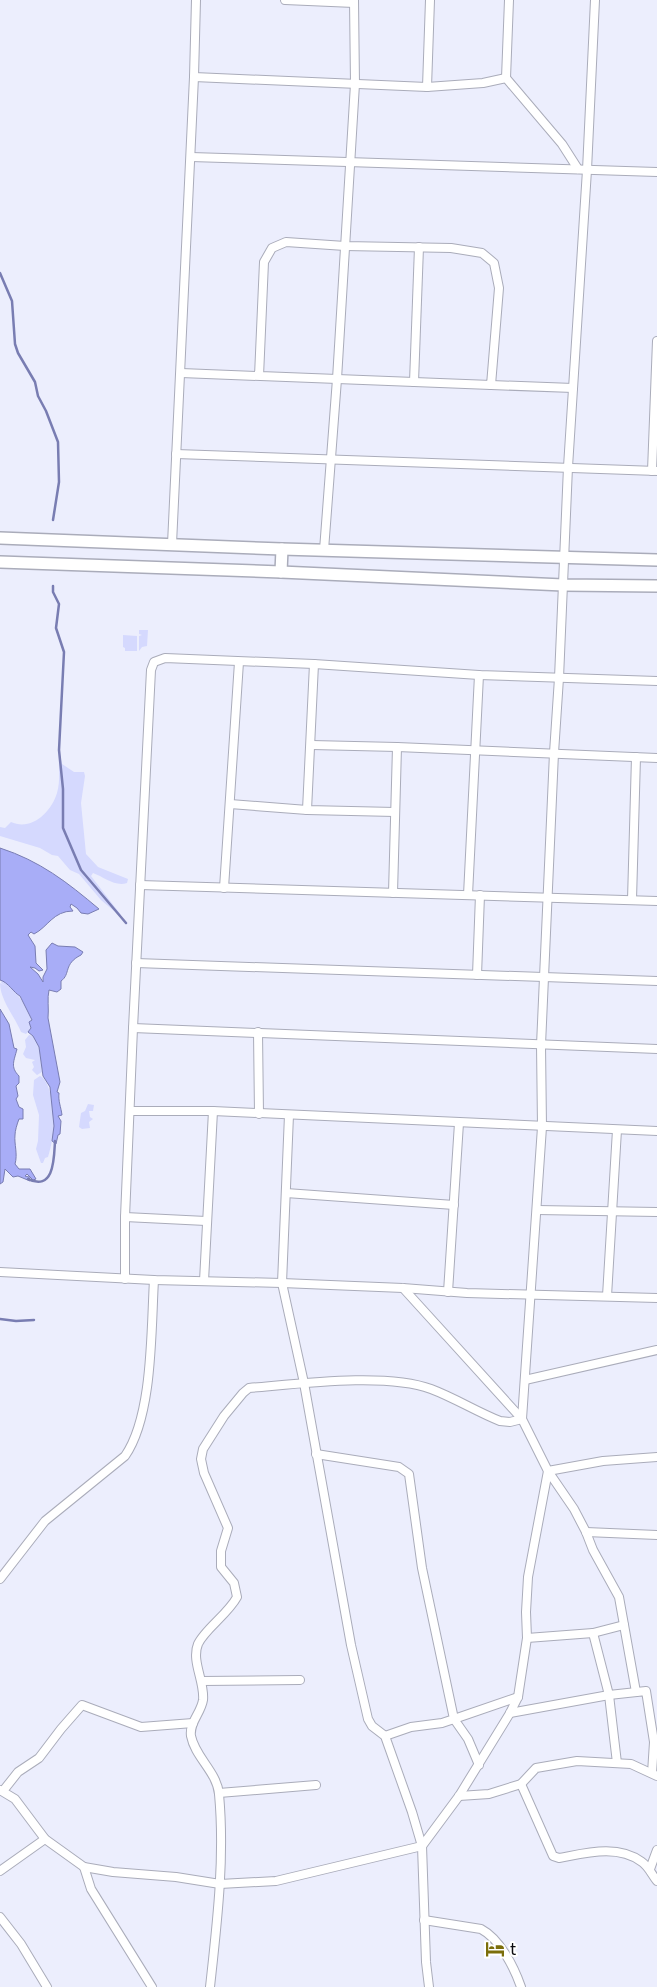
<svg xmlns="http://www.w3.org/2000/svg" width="657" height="1987" font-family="'Source Sans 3',sans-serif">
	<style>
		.green { fill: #d5d9fe }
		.water { fill: #a8adf7; stroke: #797db2 }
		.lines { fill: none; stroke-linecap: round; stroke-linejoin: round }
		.stream { stroke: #797db2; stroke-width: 2.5 }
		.minor-casing { stroke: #aaacba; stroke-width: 10 }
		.primary-casing { stroke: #aaacba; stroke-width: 14 }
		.minor { stroke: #fff; stroke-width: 8 }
		.primary { stroke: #fff; stroke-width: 11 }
		.labels { text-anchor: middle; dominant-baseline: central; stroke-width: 4; stroke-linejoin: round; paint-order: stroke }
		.poi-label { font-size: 18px; fill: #0c0c11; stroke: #fff; text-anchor: start }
	</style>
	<rect width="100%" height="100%" fill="#eceefd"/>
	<g class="green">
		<polygon points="139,630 148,630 147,646 142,647 139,651 139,636 142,635 139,634"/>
		<polygon points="123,635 137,636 137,651 125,651 125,648 123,647"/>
		<path d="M 59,750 L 62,764 L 74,772 L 84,772 L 85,776 L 81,803 L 86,854 L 98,867 L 128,879 L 127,883 C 115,887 104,877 93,873 L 91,876 L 121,915 L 120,916 L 101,900 L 79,874 L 70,870 L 58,856 L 52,855 L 40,848 L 0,836 L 0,827 L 5,828 L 11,822 C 31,831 51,813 57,793 C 61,780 58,764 59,750 Z"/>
		<path d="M 2,980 C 15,990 43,1020 26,1034 L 21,1032 C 15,1017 0,1000 0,983 L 6,986 L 1,983 Z"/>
		<polygon points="29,1035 33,1036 39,1047 42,1072 37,1075 32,1070 34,1067 32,1062 35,1060 26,1058 23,1054 26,1047 25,1040"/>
		<path d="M 40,1076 C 51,1080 55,1115 54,1126 C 53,1137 51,1147 48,1157 L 45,1158 L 43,1163 L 41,1163 L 36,1149 L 38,1141 L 39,1115 L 33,1095 L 34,1080 Z"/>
		<polygon points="88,1104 94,1105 93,1111 89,1111 90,1117 93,1119 89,1122 90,1128 82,1129 79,1127 81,1113 85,1111"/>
	</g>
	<g class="water">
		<path d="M 0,848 C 40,861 67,882 99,909 L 88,914 L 81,913 L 77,908 L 71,904 L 70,907 L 73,911 C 53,911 48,927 34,934 L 31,932 L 28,935 L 35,946 L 36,963 L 43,970 L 39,971 L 35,968 L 30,967 L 38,974 L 43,982 L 43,977 L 47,969 L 46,950 L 52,943 L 58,946 L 75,947 L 83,952 L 81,955 C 63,964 71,974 61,981 L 61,989 L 57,992 L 49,990 C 47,998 49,1009 48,1018 L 60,1082 L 57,1092 L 59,1093 C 58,1101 61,1107 62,1115 L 58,1116 L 61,1121 L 60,1134 L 58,1135 L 56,1144 L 52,1141 L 54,1126 L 50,1087 L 43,1076 L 39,1047 L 33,1036 L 28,1032 L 31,1028 L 29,1022 L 32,1020 L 20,996 C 14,993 8,982 0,980 Z"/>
		<path d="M 0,1009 L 9,1024 L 14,1048 L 17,1049 C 14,1061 10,1067 19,1076 L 19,1083 L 16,1086 L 18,1096 L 16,1099 L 19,1107 L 23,1109 L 23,1119 L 19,1119 C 17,1124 15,1131 15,1135 C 14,1144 18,1154 15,1164 L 19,1169 L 30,1169 L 36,1179 L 33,1180 L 27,1174 L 25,1176 L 29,1177 L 30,1181 L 18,1176 L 13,1177 L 5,1169 L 3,1182 L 0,1184 Z"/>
	</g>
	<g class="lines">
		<g class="stream">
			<polyline points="0,273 12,301 15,344 18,353 35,382 38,396 46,411 58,442 59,482 53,520"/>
			<polyline points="53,586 53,592 59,604 56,628 64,652 59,750 63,789 63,828 81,870 126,923"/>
			<path d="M 28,1179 C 55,1192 54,1156 55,1141"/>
			<polyline points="0,1319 16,1321 34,1320"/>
		</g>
		<g class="minor-casing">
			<g id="minor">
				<polyline points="285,0 354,3"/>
				<polyline points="509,0 506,78 562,144 578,169"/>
				<polyline points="194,77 427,87 483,83 506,78"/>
				<polyline points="427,87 430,0"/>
				<polyline points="191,157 657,172"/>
				<polyline points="181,373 491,385 499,288 494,263 482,253 451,248 345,246 286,242 272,248 264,262 259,376"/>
				<polyline points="414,382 419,247"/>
				<polyline points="491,385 573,388"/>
				<polyline points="176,454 657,471"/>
				<polyline points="652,471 657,341"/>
				<polyline points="172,544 194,77 196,0"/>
				<polyline points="324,550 337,379 355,84 354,0"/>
				<polyline points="312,745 397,747 657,758"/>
				<polyline points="230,804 307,810 395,812"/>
				<polyline points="307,810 314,664"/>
				<polyline points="140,885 657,901"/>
				<polyline points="224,888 239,662"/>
				<polyline points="393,893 397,747"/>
				<polyline points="468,895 479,675"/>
				<polyline points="632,900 636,757"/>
				<polyline points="136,963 657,981"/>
				<polyline points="477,975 480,895"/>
				<polyline points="133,1028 657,1049"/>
				<polyline points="258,1032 259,1114"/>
				<polyline points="130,1111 213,1111 657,1131"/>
				<polyline points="289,1115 282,1283 304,1383 351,1645 368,1719 372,1726 385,1736 412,1812 422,1846 426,1962 429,1987"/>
				<polyline points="286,1193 454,1205"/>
				<polyline points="537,1210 657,1212"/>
				<polyline points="125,1217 206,1221"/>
				<polyline points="0,1272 154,1280 282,1283 403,1288 467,1293 657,1298"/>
				<polyline points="125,1279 125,1217 133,1028 151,670 154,662 165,658 314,664 479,675 657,681"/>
				<polyline points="204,1281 213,1111"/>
				<polyline points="448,1292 459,1123"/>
				<polyline points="607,1296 617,1130"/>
				<polyline points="525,1380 657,1350"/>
				<polyline points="316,1454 399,1467 409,1474 422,1568 454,1719 442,1723 411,1727 385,1736"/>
				<polyline points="586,1532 657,1535"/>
				<path d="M 0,1579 L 45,1521 L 125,1456 C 153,1416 151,1330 154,1280"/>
				<polyline points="593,1633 609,1695 617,1763"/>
				<polyline points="527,1638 593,1633 624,1625"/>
				<polyline points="202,1681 300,1680"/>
				<polyline points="636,1692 619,1597 593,1550 586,1532 574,1509 548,1471 603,1461 657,1457"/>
				<polyline points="510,1713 609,1695 646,1691 654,1742 652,1773"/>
				<polyline points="479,1765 468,1739 454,1719 518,1697"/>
				<path d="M 521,1784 L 553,1856 L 559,1858 C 586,1853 618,1844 642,1862 C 649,1867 652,1875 657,1881"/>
				<polyline points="0,1790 15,1799 45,1839 84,1867 113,1872 176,1877 220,1884 276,1881 422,1846 459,1796 510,1713 518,1697 527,1638 526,1612 528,1577 548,1471 522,1419 403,1288"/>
				<polyline points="3,1791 18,1772 39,1758 61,1729 82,1705 141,1727 193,1723"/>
				<polyline points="219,1793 316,1785"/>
				<polyline points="459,1796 489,1794 521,1784 536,1768 577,1761 631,1764 657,1776"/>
				<polyline points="84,1867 91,1889 152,1987"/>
				<polyline points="650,1869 657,1850"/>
				<polyline points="0,1871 45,1839"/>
				<polyline points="0,1917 21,1944 47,1987"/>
				<path d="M 424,1920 L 481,1929 C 500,1939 514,1967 521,1987"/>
				<path d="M 210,1987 C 217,1923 225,1858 219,1794 C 217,1772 195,1757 191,1736 C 189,1723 201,1713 203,1700 C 205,1682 191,1661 198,1644 C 205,1629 228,1614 237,1597 L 234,1583 L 221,1567 L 221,1551 L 228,1528 L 204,1473 L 201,1459 L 203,1449 L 224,1416 L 243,1393 L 249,1388 C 297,1384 386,1372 431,1389 C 455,1398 477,1412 500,1421 L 510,1422 L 522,1419 L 542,1127 L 541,1045 L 554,753 L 559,678 L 568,467 L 587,170 L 595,0"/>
			</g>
		</g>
		<g class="primary-casing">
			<g id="primary">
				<polyline points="0,538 282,549 657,560"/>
				<polyline points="0,562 281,572 563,585 657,586"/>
				<polyline points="281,572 282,549"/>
			</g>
		</g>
		<use href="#minor" class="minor"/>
		<use href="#primary" class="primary"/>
	</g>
	<defs>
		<g id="hotel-bare" transform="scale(1.5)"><path d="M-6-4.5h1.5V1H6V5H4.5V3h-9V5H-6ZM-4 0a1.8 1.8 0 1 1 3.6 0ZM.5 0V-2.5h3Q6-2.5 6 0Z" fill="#7b6e0b" stroke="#fff" stroke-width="2.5" paint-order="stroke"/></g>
	</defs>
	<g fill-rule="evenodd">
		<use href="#hotel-bare" x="495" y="1949"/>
	</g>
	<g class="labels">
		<g class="poi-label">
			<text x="510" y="1949">t</text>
		</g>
	</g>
</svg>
